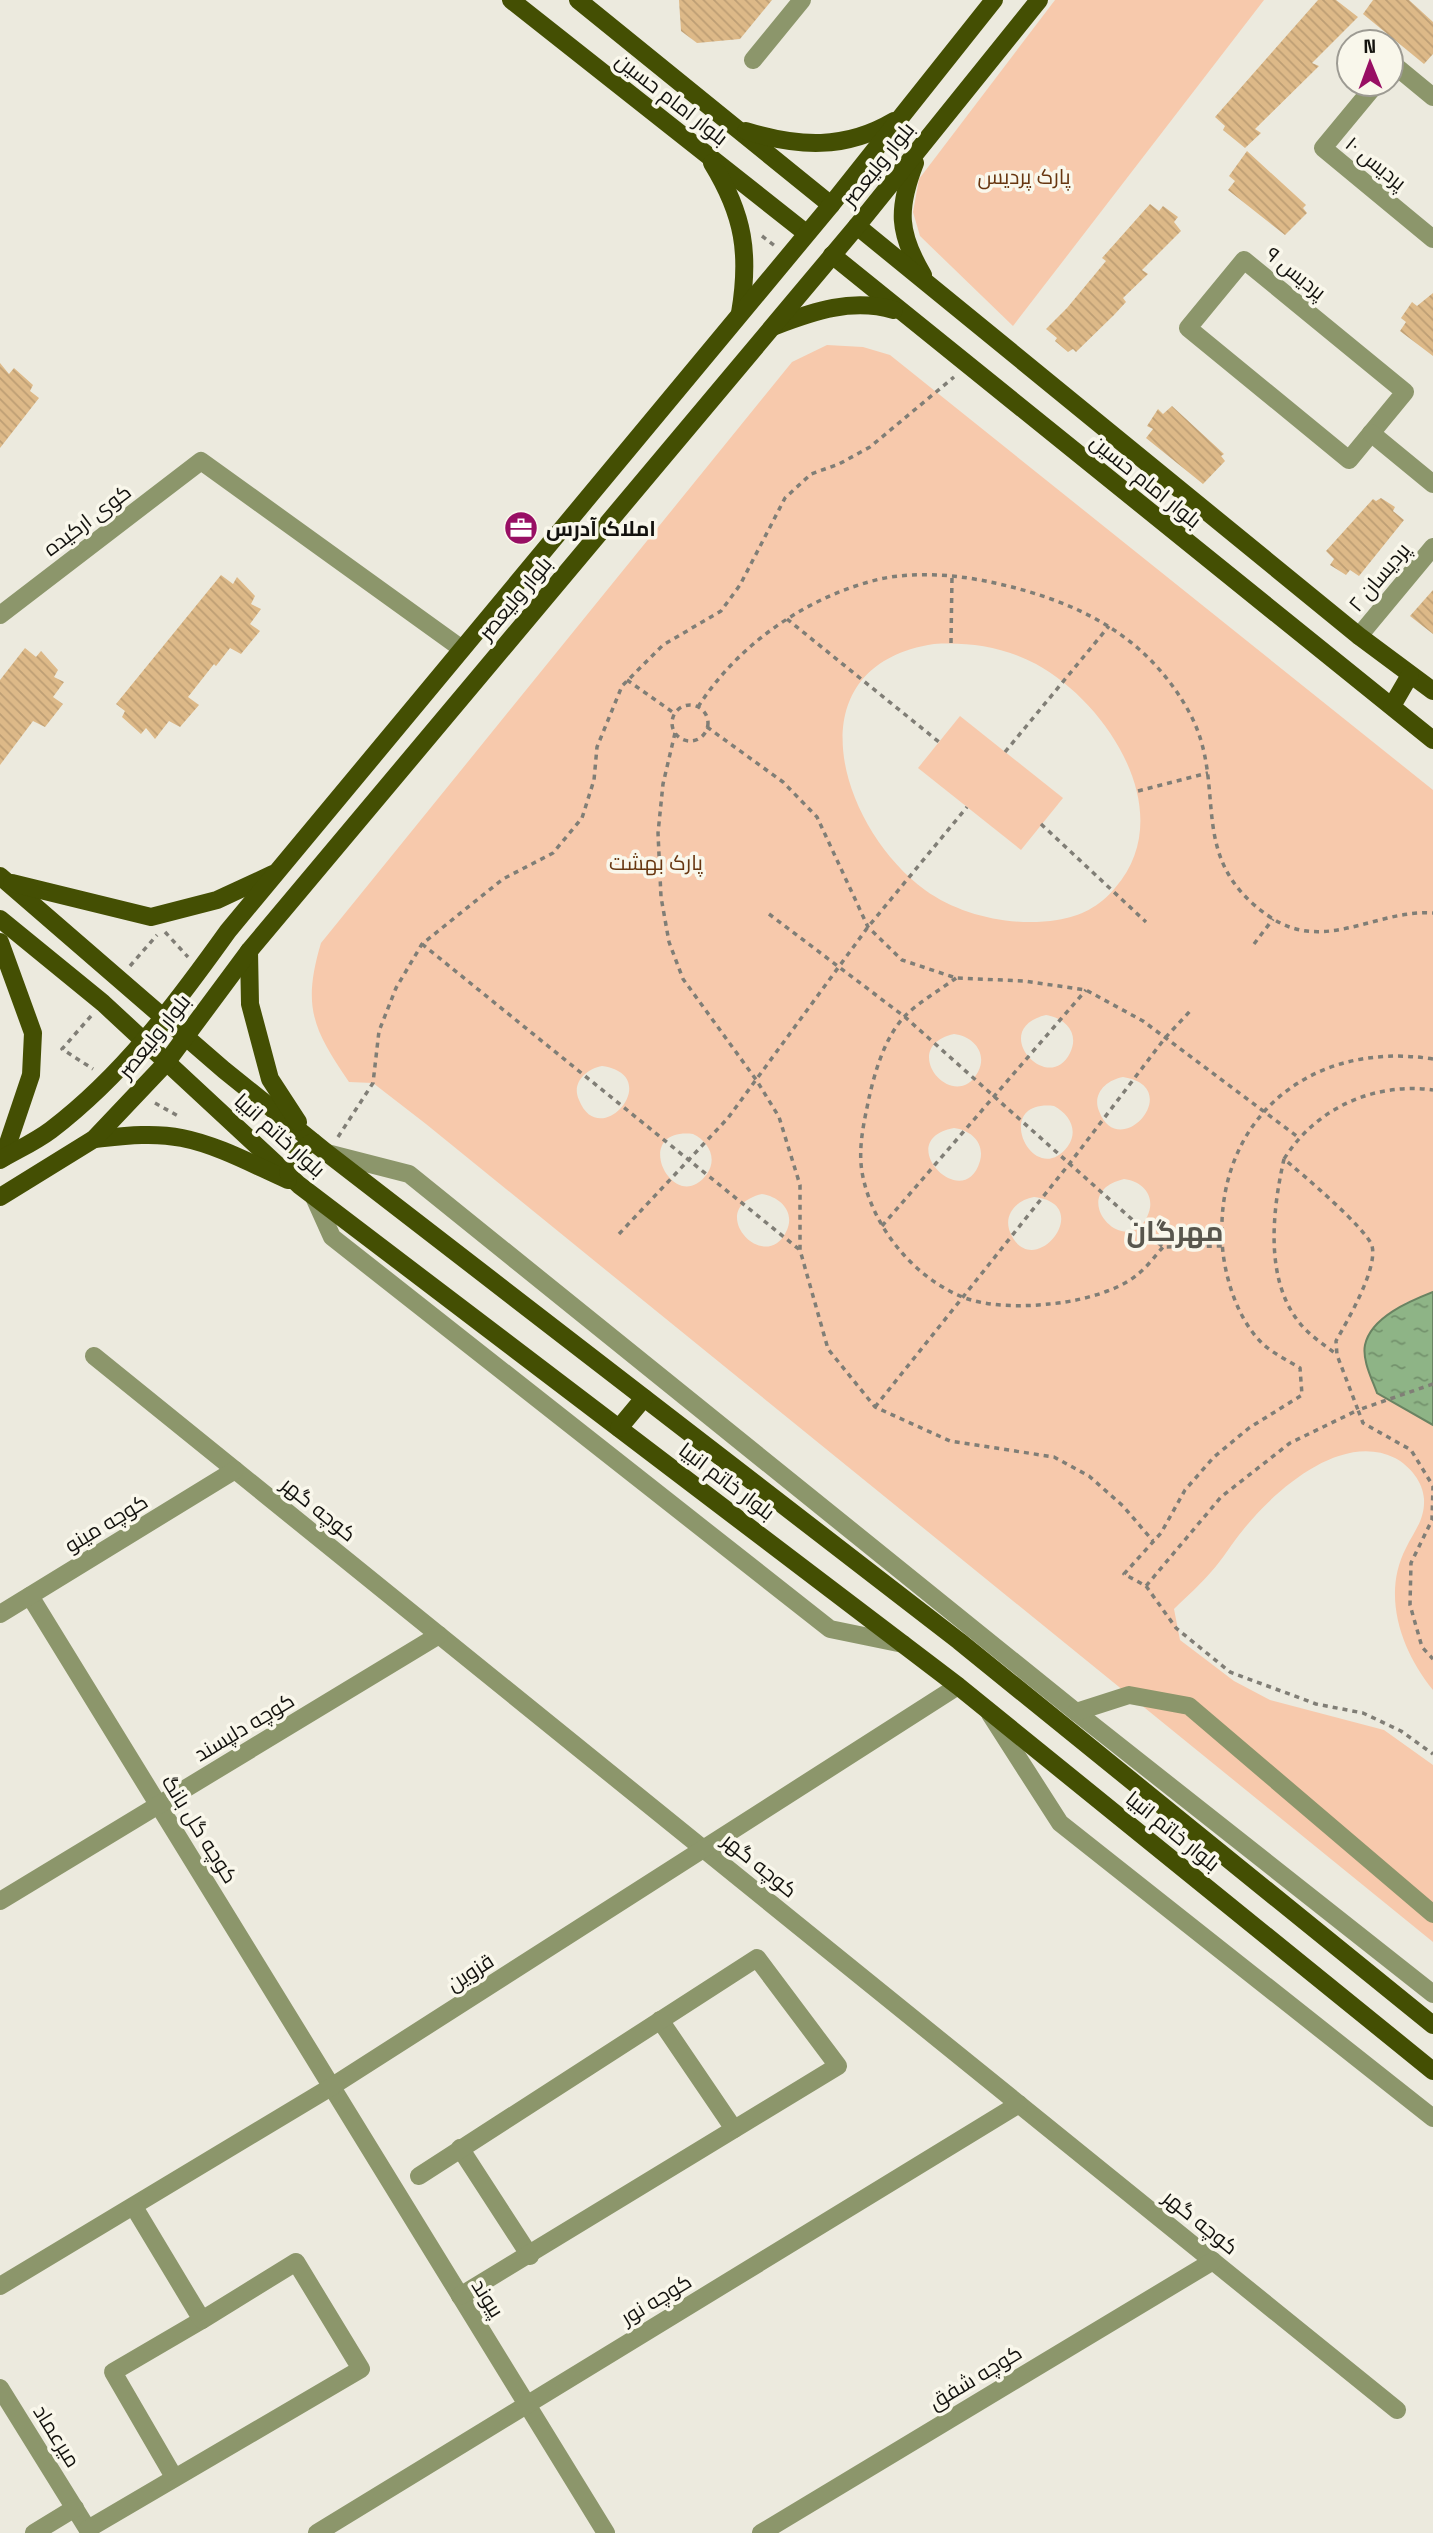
<svg xmlns="http://www.w3.org/2000/svg" width="1433" height="2533" font-family="'Space Grotesk',Cairo,sans-serif">
	<style>
		.park { fill: #f7c9ac; fill-rule: evenodd }
		.water { fill: url(#water-ripples); stroke: #698362; stroke-width: 2 }
		.building { fill: url(#building-back-hatch) }
		.lines { fill: none; stroke-linecap: round; stroke-linejoin: round }
		.path { stroke: #807e76; stroke-width: 3.5; stroke-dasharray: 5 5; stroke-linecap: butt }
		.minor { stroke: #8c966b; stroke-width: 18 }
		.major { stroke: #444f03; stroke-width: 18 }
		.labels { text-anchor: middle; dominant-baseline: central; stroke-width: 7; stroke-linejoin: round; paint-order: stroke }
		.street-label { font-size: 21px; fill: #13120e; stroke: #f9f7eb }
		.park-label { font-size: 21px; fill: #673610; stroke: #f9f7eb }
		.poi-label { font-size: 21px; font-weight: bold; fill: #13120e; stroke: #f9f7eb; text-anchor: start }
		.district-label { font-size: 28px; font-weight: bold; fill: #58564d; stroke: #f9f7eb }
	</style>
	<defs>
		<pattern id="water-ripples" width="26" height="14" patternUnits="userSpaceOnUse" patternTransform="scale(1.75)"><rect width="26" height="14" fill="#8eb486"/><path d="M2 4q2-2 4 0t4 0M15 11q2-2 4 0t4 0" fill="none" stroke="#73916c"/></pattern>
		<pattern id="building-back-hatch" width="6" height="6" patternUnits="userSpaceOnUse" patternTransform="scale(1.75)"><rect width="6" height="6" fill="#ddb988"/><path d="M-1 5l2 2M0 0l6 6M5-1l2 2" fill="none" stroke="#bd9e74"/></pattern>
	</defs>
	<rect width="100%" height="100%" fill="#eceade"/>
	<g class="park">
		<polygon points="1055,0 1264,0 1013,326 920,236 913,212 919,179"/>
		<path d="M 827,345 L 863,347 L 890,355 L 1433,790 L 1433,1292 L 1405,1303 L 1412,1410 L 1433,1425 L 1433,1690 C 1402,1652 1381,1596 1406,1548 C 1414,1531 1425,1520 1424,1499 C 1423,1482 1410,1466 1395,1458 C 1341,1431 1274,1491 1243,1530 C 1232,1543 1223,1559 1211,1572 C 1200,1585 1186,1597 1174,1609 L 1180,1640 L 1234,1681 L 1270,1700 L 1384,1730 L 1433,1765 L 1433,1942 L 426,1124 L 373,1083 L 349,1082 C 313,1029 302,1007 321,943 L 792,362 ZM 934,644 C 969,642 1004,647 1036,664 C 1108,703 1180,814 1115,888 C 1099,907 1081,916 1057,920 C 1013,927 961,916 925,890 C 839,827 790,666 934,644 ZM 1046,1015 C 1065,1018 1080,1033 1070,1053 C 1048,1097 987,1029 1046,1015 ZM 954,1034 C 973,1036 988,1053 978,1072 C 954,1116 896,1047 954,1034 ZM 602,1066 C 666,1075 600,1153 579,1100 C 571,1083 586,1069 602,1066 ZM 1123,1077 C 1187,1087 1119,1164 1099,1111 C 1092,1094 1106,1080 1123,1077 ZM 1054,1106 C 1069,1114 1079,1130 1068,1146 C 1034,1192 989,1099 1054,1106 ZM 954,1128 C 971,1130 985,1143 980,1161 C 964,1216 890,1140 954,1128 ZM 693,1134 C 708,1141 718,1158 707,1174 C 674,1219 628,1127 693,1134 ZM 1124,1179 C 1143,1181 1157,1197 1147,1217 C 1125,1261 1064,1193 1124,1179 ZM 762,1194 C 781,1197 796,1213 786,1232 C 764,1276 703,1208 762,1194 ZM 1034,1197 C 1098,1204 1032,1285 1010,1232 C 1003,1214 1017,1200 1034,1197 Z"/>
		<polygon points="960,716 1063,798 1021,850 918,768"/>
	</g>
	<path class="water" d="M 1433,1292 L 1433,1425 L 1377,1393 C 1372,1379 1362,1360 1365,1345 C 1371,1317 1410,1301 1433,1292 Z"/>
	<g class="building">
		<polygon points="679,0 772,0 740,39 697,43 681,31"/>
		<polygon points="1318,0 1336,0 1358,17 1312,63 1319,66 1255,129 1261,133 1245,148 1223,130 1225,126 1215,117"/>
		<polygon points="1373,0 1409,0 1433,22 1433,54 1424,64 1363,14"/>
		<polygon points="1247,151 1306,205 1303,208 1307,213 1285,235 1228,190 1235,181 1229,176"/>
		<polygon points="1150,204 1159,211 1163,206 1178,217 1174,222 1181,231 1142,270 1148,274 1123,298 1126,302 1114,315 1076,352 1073,349 1068,352 1055,341 1057,338 1046,329 1067,308 1106,261 1102,258"/>
		<polygon points="1433,293 1433,356 1400,331 1406,322 1401,318 1412,302 1417,306"/>
		<polygon points="0,363 9,374 14,368 33,385 30,391 39,398 0,448"/>
		<polygon points="1172,406 1224,454 1221,456 1225,461 1203,484 1146,438 1153,429 1147,426 1158,409 1163,414"/>
		<polygon points="1381,498 1395,507 1393,511 1404,520 1359,576 1350,570 1346,575 1330,565 1334,559 1326,551 1373,499 1376,501"/>
		<polygon points="221,575 233,584 237,577 255,596 251,604 261,609 250,624 260,631 241,654 230,648 216,666 214,664 188,697 199,705 180,727 169,721 155,739 146,728 141,734 122,717 125,711 116,704"/>
		<polygon points="1433,590 1433,634 1410,616"/>
		<polygon points="25,648 36,657 41,651 58,670 54,677 64,682 53,697 63,704 45,727 33,721 0,765 0,680"/>
	</g>
	<g class="lines">
		<g class="path">
			<polyline points="762,236 775,246"/>
			<polyline points="787,619 939,742"/>
			<polyline points="951,643 952,576"/>
			<polyline points="627,680 674,713"/>
			<circle cx="690" cy="723" r="18"/>
			<path d="M 698,707 C 738,644 808,596 880,579 C 917,571 959,575 995,583 C 1076,601 1145,634 1188,710 C 1231,786 1182,857 1270,917 C 1325,954 1376,909 1433,913"/>
			<polyline points="707,727 783,782 817,817 868,927 902,960 956,978 1024,981 1086,990 1143,1021 1298,1137"/>
			<polyline points="675,733 663,784 658,833 661,897 669,942 683,979 757,1081 779,1117 800,1185 800,1250 828,1349 875,1407 950,1441 1054,1457 1089,1476 1123,1506 1153,1541"/>
			<polyline points="1005,752 1109,626"/>
			<polyline points="1138,791 1208,773"/>
			<polyline points="1041,824 1146,922"/>
			<polyline points="769,914 905,1017 1163,1247 1222,1246"/>
			<polyline points="165,932 188,957"/>
			<polyline points="422,944 800,1250"/>
			<polyline points="1254,944 1273,919"/>
			<polyline points="130,966 157,935"/>
			<path d="M 956,978 C 940,990 919,1002 905,1016 C 885,1037 875,1071 869,1098 C 864,1122 858,1147 862,1172 C 871,1224 911,1275 960,1296 C 985,1307 1022,1307 1049,1304 C 1075,1302 1118,1292 1138,1274 C 1147,1267 1155,1256 1163,1247"/>
			<polyline points="91,1016 62,1049 93,1069"/>
			<path d="M 1433,1059 C 1306,1039 1210,1124 1223,1253 C 1227,1285 1240,1323 1264,1345 C 1274,1354 1289,1361 1300,1368 L 1302,1395 L 1249,1428 L 1214,1457 L 1185,1490 L 1161,1533 L 1124,1574 L 1146,1586 L 1221,1497 L 1290,1443 L 1358,1410 L 1337,1355 L 1336,1341 C 1347,1321 1378,1269 1372,1246 C 1367,1229 1301,1173 1284,1159 C 1316,1108 1374,1082 1433,1090"/>
			<polyline points="155,1103 178,1116"/>
			<polyline points="338,1137 373,1083 379,1031 396,988 422,944 503,879 553,853 582,818 594,780 597,747 622,686 663,645 721,611 740,585 785,498 811,474 839,464 870,447 954,377"/>
			<path d="M 1284,1159 C 1272,1212 1263,1287 1306,1330 C 1315,1339 1326,1346 1336,1354"/>
			<polyline points="882,1226 1086,990"/>
			<polyline points="619,1234 728,1118 868,927 967,807"/>
			<polyline points="1433,1384 1358,1410 1363,1423 1411,1450 1433,1486 1432,1520 1411,1563 1410,1605 1422,1647 1433,1659"/>
			<polyline points="875,1407 1070,1163 1165,1038 1192,1009"/>
			<polyline points="1146,1586 1176,1628 1230,1672 1316,1704 1363,1713 1401,1731 1433,1754"/>
		</g>
		<g class="minor">
			<polyline points="753,60 802,0"/>
			<polyline points="1391,66 1393,64 1433,97"/>
			<polyline points="1376,84 1323,148 1433,239"/>
			<polygon points="1244,260 1405,392 1349,460 1188,328"/>
			<polyline points="1371,433 1433,484"/>
			<polyline points="0,615 201,461 462,649"/>
			<polyline points="1359,636 1433,547"/>
			<polyline points="327,1153 409,1174 1076,1712 1433,1994"/>
			<polyline points="314,1197 332,1237 830,1629 903,1644"/>
			<polyline points="94,1356 1397,2410"/>
			<polyline points="30,1596 606,2533"/>
			<polyline points="0,1614 235,1470"/>
			<polyline points="1076,1712 1129,1695 1189,1706 1433,1914"/>
			<polyline points="990,1714 1060,1823 1433,2118"/>
			<polyline points="0,1901 439,1635"/>
			<polyline points="660,2020 734,2129"/>
			<polyline points="460,2148 530,2256"/>
			<polyline points="419,2176 757,1958 838,2066 460,2296"/>
			<polyline points="0,2286 331,2087 958,1686"/>
			<polyline points="0,2388 90,2533"/>
			<polyline points="174,2477 113,2372 202,2320"/>
			<polyline points="88,2529 361,2369 296,2262 202,2320 134,2207"/>
			<polyline points="34,2533 75,2508"/>
			<polyline points="317,2533 1019,2104"/>
			<polyline points="761,2533 1213,2261"/>
		</g>
		<g class="major">
			<polyline points="511,0 806,233"/>
			<polyline points="578,0 831,205"/>
			<path d="M 746,131 C 798,147 845,150 894,121"/>
			<path d="M 712,163 C 744,215 750,254 740,313"/>
			<path d="M 915,163 C 897,209 898,233 923,275"/>
			<polyline points="857,226 1359,636 1433,691"/>
			<polyline points="832,255 1433,740"/>
			<path d="M 775,326 C 814,311 852,298 894,310"/>
			<polyline points="1392,706 1410,675"/>
			<polyline points="0,876 224,1070 327,1153 959,1641 1433,2025"/>
			<polyline points="12,883 151,917 217,900 273,874"/>
			<polyline points="0,919 103,1003 299,1185 958,1686 1433,2071"/>
			<polyline points="0,942 33,1033 31,1075 3,1158"/>
			<polyline points="249,951 250,1004 270,1079 298,1122"/>
			<path d="M 94,1139 C 123,1136 153,1132 182,1138 C 218,1145 254,1165 288,1180"/>
			<path d="M 0,1160 C 17,1150 35,1142 51,1130 C 123,1075 175,1005 228,931 L 831,205 L 994,0"/>
			<path d="M 288,1173 C 292,1157 299,1150 313,1142"/>
			<polyline points="0,1197 94,1139 166,1063 249,951 857,226 1039,0"/>
			<polyline points="619,1428 644,1398"/>
		</g>
	</g>
	<defs>
		<g id="office-disc" transform="scale(1.75)"><circle r="9.5" fill="#980f64" stroke="#f9f7eb"/><path d="M-6-3h4V-5.5h4V-3h4V5H-6ZM-1-4.5V-3h2v-1.5ZM-6 0V1H6V0Z" fill="#fff"/></g>
	</defs>
	<g fill-rule="evenodd">
		<use href="#office-disc" x="521" y="528"/>
	</g>
	<g class="labels">
		<g class="street-label">
			<text transform="translate(672 99) rotate(38)">بلوار امام حسین</text>
			<text transform="translate(1376 163) rotate(39)">پردیس ۱۰</text>
			<text transform="translate(878 164) rotate(-51)">بلوار ولیعصر</text>
			<text transform="translate(1296 273) rotate(39)">پردیس ۹</text>
			<text transform="translate(1146 481) rotate(39)">بلوار امام حسین</text>
			<text transform="translate(87 520) rotate(-37)">کوی ارکیده</text>
			<text transform="translate(1379 577) rotate(-50)">پردیسان ۲</text>
			<text transform="translate(515 598) rotate(-50)">بلوار ولیعصر</text>
			<text transform="translate(154 1036) rotate(-51)">بلوار ولیعصر</text>
			<text transform="translate(280 1135) rotate(42)">بلوار خاتم انبیا</text>
			<text transform="translate(727 1481) rotate(37)">بلوار خاتم انبیا</text>
			<text transform="translate(319 1509) rotate(39)">کوچه گهر</text>
			<text transform="translate(106 1523) rotate(-31)">کوچه مینو</text>
			<text transform="translate(244 1727) rotate(-31)">کوچه دلپسند</text>
			<text transform="translate(200 1829) rotate(58)">کوچه گل بانگ</text>
			<text transform="translate(1173 1831) rotate(39)">بلوار خاتم انبیا</text>
			<text transform="translate(760 1865) rotate(39)">کوچه گهر</text>
			<text transform="translate(470 1972) rotate(-33)">قزوین</text>
			<text transform="translate(1201 2222) rotate(39)">کوچه گهر</text>
			<text transform="translate(488 2298) rotate(58)">پیوند</text>
			<text transform="translate(656 2299) rotate(-31)">کوچه نور</text>
			<text transform="translate(975 2377) rotate(-31)">کوچه شفق</text>
			<text transform="translate(57 2436) rotate(58)">میرعماد</text>
		</g>
		<g class="park-label">
			<text x="1024" y="176">پارک پردیس</text>
			<text x="656" y="862">پارک بهشت</text>
		</g>
		<g class="poi-label">
			<text x="546" y="528">املاک آدرس</text>
		</g>
		<g class="district-label">
			<text x="1175" y="1231">مهرگان</text>
		</g>
	</g>
	<g transform="translate(1370 63) rotate(359)"><circle r="33" fill="#f9f7eb" stroke="#9d9b93" stroke-width="2"/>
	<path d="M0-5L12 26L0 18L-12 26Z" fill="#980f64"/>
	<text y="-10" font-size="19" font-weight="bold" text-anchor="middle" fill="#13120e">N</text>
	</g>
</svg>
